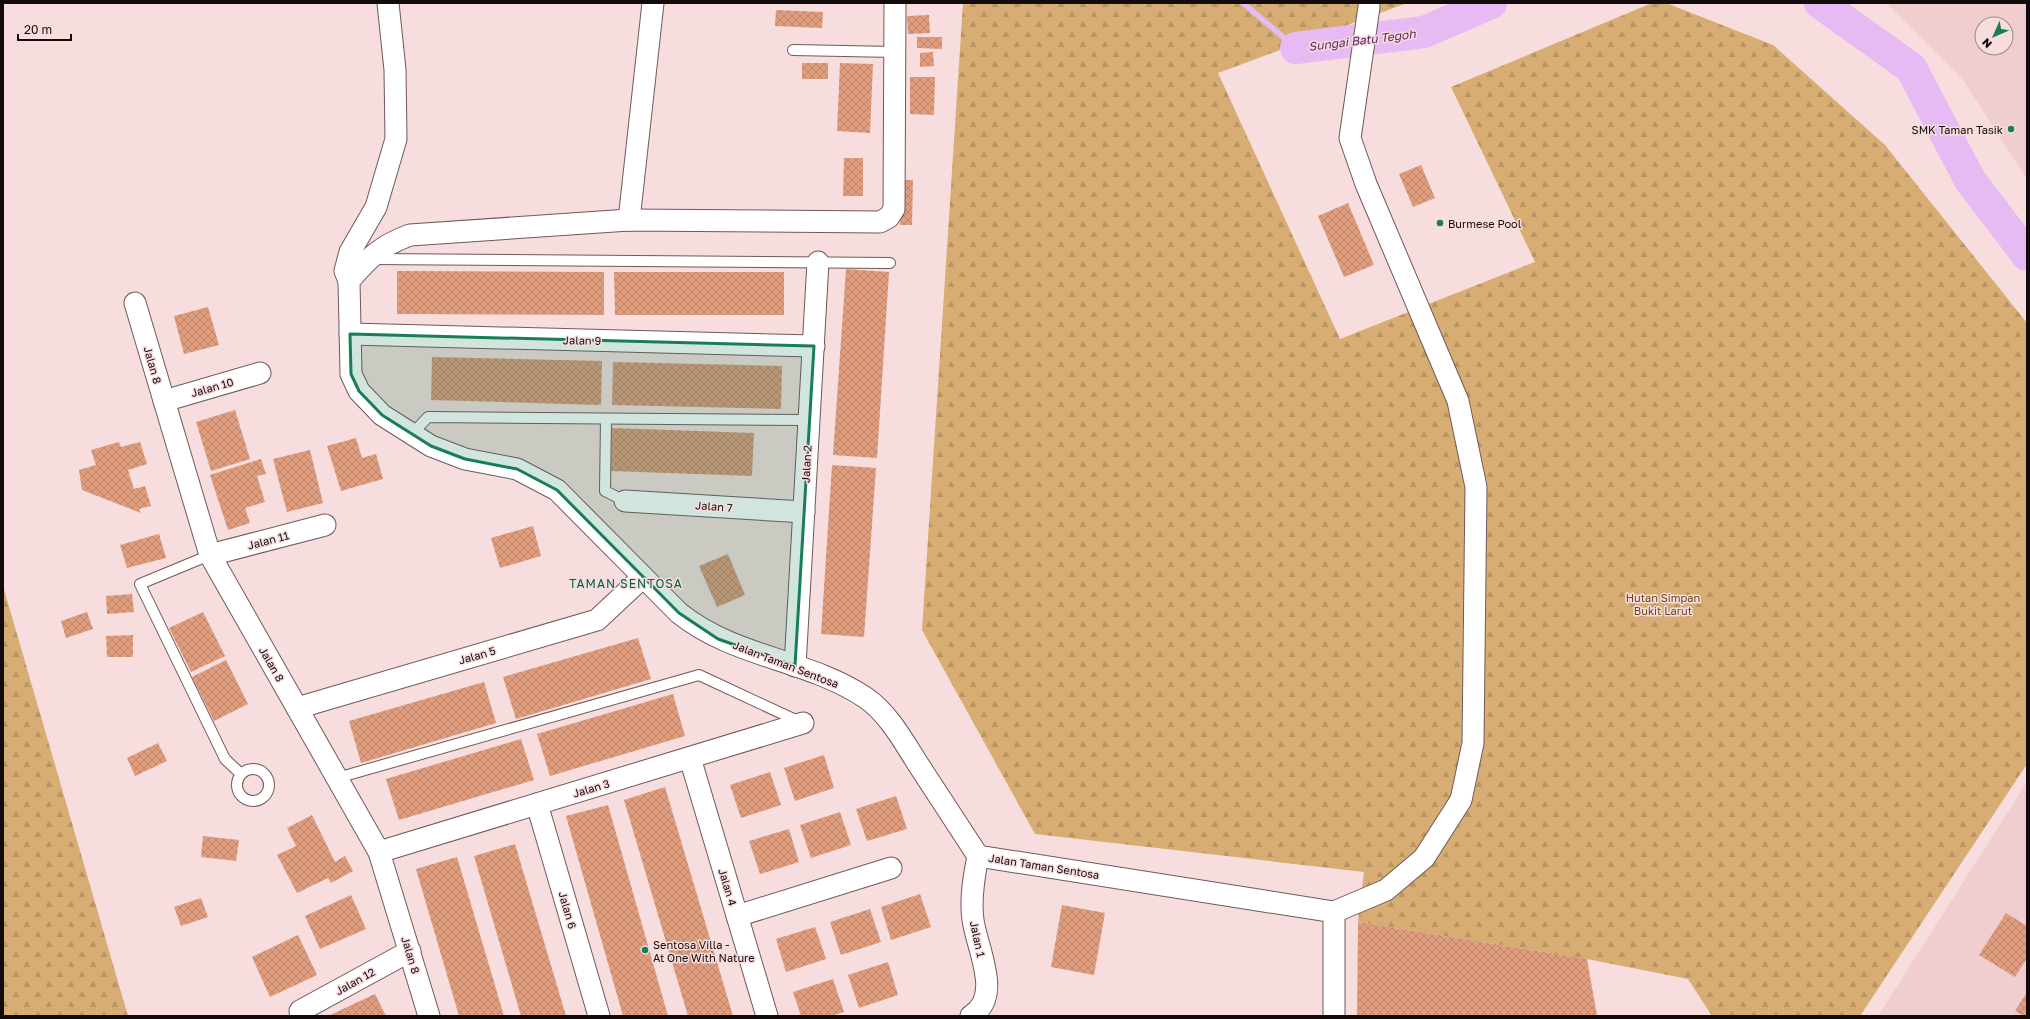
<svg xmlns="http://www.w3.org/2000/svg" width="2030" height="1019" font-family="'Golos Text',sans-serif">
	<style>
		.built { fill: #f0cdce; fill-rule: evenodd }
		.forest { fill: url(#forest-firs) }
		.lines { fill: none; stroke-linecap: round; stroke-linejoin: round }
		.stream { stroke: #e6baf3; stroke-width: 5.5 }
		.river { stroke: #e6baf3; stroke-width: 32 }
		.building { fill: url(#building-cross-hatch) }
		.service-casing { stroke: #6f5959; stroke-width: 12 }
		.minor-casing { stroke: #6f5959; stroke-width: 23 }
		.service { stroke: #fff; stroke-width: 10 }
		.minor { stroke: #fff; stroke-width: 21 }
		.marked { fill: #197e58; fill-opacity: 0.2; stroke: #197e58; stroke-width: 3; stroke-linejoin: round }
		.poi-dot { fill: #197e58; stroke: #f7dddd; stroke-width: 1.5 }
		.labels { text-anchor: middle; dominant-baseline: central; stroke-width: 3; stroke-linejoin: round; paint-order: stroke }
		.poi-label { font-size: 11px; fill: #130a0b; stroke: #f7dddd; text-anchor: start }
		.street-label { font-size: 11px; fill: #130a0b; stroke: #f7dddd }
		.park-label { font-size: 11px; fill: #65481b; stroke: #f7dddd }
		.water-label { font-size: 12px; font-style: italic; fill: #5b2769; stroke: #f7dddd }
		.neighbourhood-label { font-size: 12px; letter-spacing: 1px; fill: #064; stroke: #f7dddd }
	</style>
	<defs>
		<pattern id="forest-firs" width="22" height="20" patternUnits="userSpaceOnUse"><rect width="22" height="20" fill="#d8ad73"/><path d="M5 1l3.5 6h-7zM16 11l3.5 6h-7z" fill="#b89462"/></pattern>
		<pattern id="building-cross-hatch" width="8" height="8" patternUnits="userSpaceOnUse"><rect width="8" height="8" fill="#df9d7e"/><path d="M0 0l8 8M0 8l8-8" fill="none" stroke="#be866c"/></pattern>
	</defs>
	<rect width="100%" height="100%" fill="#f7dddd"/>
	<g class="built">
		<path d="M 1886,3 L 2027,3 L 2027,179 L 1963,80 ZM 1982,24 L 2006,24 L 2006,48 L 1982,48 Z"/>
		<polygon points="2027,782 2027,1016 1878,1016"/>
	</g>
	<g class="forest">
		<polygon points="963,3 1407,3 1218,73 1340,339 1535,262 1451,87 1652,3 1666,3 1773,45 1885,145 2027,323 2027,764 1860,1016 1712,1016 1688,979 1587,959 1358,922 1364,872 1035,834 922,630"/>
		<polygon points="3,586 128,1016 3,1016"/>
	</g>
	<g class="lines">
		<polyline class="stream" points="1243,3 1296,48"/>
		<g class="river">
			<polyline points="1820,3 1911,68 1970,180 2027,255"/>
			<polyline points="1296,48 1424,32 1491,3"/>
		</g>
	</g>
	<g class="building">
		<polygon points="776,10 823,12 822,28 775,26"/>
		<polygon points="929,15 930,33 908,34 907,16"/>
		<polygon points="917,37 942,37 942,49 917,48"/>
		<polygon points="933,52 934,66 920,67 920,53"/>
		<rect x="802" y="63" width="26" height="16"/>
		<polygon points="840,63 873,64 870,133 837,131"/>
		<polygon points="910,77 935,77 934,115 910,114"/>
		<polygon points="844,158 863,158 863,196 843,196"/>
		<polygon points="1421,165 1435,198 1413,207 1399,174"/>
		<polygon points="901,180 913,180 912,225 900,225"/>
		<polygon points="1348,203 1374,265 1344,277 1318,216"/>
		<polygon points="846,269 889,272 877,458 833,455"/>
		<polygon points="397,271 604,272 604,315 397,314"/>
		<polygon points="614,272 784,272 784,315 615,315"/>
		<polygon points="208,307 219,345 184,354 174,316"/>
		<polygon points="432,357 602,361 601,405 431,400"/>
		<polygon points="613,362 782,366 781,409 612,405"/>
		<polygon points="235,410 250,459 211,471 196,422"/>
		<polygon points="612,428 754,433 752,476 611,471"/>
		<polygon points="356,438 362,458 376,454 383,479 341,491 327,446"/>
		<polygon points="119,442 121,447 140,442 147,464 128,470 134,489 145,486 151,506 139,509 141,513 82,490 79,470 96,465 91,450"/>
		<polygon points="310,450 323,503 287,512 273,459"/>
		<polygon points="261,459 266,474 257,476 265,502 245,508 250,523 228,530 210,475"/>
		<polygon points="832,465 876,468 864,637 821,634"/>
		<polygon points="533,526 541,556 500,568 491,538"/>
		<polygon points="159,534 166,558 127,568 120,545"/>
		<polygon points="728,554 745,595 717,607 699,566"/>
		<polygon points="132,594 134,612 107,614 106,596"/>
		<polygon points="87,612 93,629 66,638 61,621"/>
		<polygon points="203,612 225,656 191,672 169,628"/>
		<polygon points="133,635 133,657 107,657 106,636"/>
		<polygon points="638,638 651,679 516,719 503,677"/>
		<polygon points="226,660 248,704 214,721 192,677"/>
		<polygon points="484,682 496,723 361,763 349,721"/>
		<polygon points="673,694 685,736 550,776 537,734"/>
		<polygon points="521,739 534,780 399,820 386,779"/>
		<polygon points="158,743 167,761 135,776 127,758"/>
		<polygon points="824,755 834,788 795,801 784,768"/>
		<polygon points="770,772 781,805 741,818 730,785"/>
		<polygon points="665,787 733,1016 688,1016 624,800"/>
		<polygon points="896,796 907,829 867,841 856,809"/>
		<polygon points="608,805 668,1016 623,1016 566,816"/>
		<polygon points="840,812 851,845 811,858 800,825"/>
		<polygon points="312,815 335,862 345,856 353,871 331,883 328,878 297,893 277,855 296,846 287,828"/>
		<polygon points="789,829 799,862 760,874 749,841"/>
		<polygon points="203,836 239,840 236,861 201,857"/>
		<polygon points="515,844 566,1016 521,1016 474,856"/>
		<polygon points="457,857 504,1016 459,1016 416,869"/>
		<polygon points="920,894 931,927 891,940 881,907"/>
		<polygon points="351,895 366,929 320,949 305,916"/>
		<polygon points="201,898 208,917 181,926 174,907"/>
		<polygon points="1062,905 1105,913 1094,975 1051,967"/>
		<polygon points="870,909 881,942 841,955 830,922"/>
		<polygon points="2006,913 2027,926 2027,958 2015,977 1979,955"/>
		<polygon points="1358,922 1587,959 1597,1016 1357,1016"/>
		<polygon points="815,927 826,959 786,972 776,939"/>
		<polygon points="298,935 317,975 270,997 252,957"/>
		<polygon points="888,962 898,995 859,1008 848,975"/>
		<polygon points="833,979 844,1012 831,1016 801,1016 793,992"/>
		<polygon points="2027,992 2027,1016 2024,1016 2015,1011"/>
		<polygon points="375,994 386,1016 328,1016"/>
	</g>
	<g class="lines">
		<g class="service-casing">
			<g id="service">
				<polyline points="793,50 895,52"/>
				<polyline points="372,259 890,263"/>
				<polyline points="606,419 605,491 625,501"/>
				<polyline points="411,435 428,417 809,420"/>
				<polyline points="210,555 140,584 225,759 241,774"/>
				<circle cx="253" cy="785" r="16"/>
				<polyline points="337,778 699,675 800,722"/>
			</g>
		</g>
		<g class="minor-casing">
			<g id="minor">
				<path d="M 895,3 L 894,209 L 889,217 L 880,222 L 629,220 L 410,235 C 382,245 368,258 349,281 L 351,374 L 359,391 L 382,415 L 431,446 L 465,459 L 517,469 L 557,490 L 679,613 C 735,658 808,659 866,698 C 888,713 904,742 918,764 C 938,795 958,825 978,856 L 1334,912"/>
				<polyline points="629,220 653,3"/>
				<polyline points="349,281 345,271 350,252 376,207 396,139 395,70 388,3"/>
				<polyline points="135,303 210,555 379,852 429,1016"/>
				<polyline points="350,334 814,346"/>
				<polyline points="164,401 260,373"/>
				<polyline points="625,501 804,512"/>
				<polyline points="210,555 325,525"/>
				<polyline points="795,666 818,262"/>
				<polyline points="297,708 597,620 643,577"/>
				<polyline points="690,758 767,1016"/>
				<polyline points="537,804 599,1016"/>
				<polyline points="379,852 803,723"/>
				<polyline points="1334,912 1386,890 1424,858 1461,800 1473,743 1476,487 1458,401 1366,184 1350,138 1369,7"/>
				<polyline points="737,916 891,868"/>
				<polyline points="300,1011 410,951"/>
				<path d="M 971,1016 C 1003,997 977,949 973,920 C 970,899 974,876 978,856"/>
				<polyline points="1334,1016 1334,912"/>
			</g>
		</g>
		<use href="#service" class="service"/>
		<use href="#minor" class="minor"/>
	</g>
	<path class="marked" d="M 350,334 L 814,346 L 795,666 L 718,639 L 679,613 L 557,490 L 517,469 L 465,459 L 431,446 L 382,415 L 359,391 L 351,374 Z"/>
	<g class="poi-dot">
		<circle cx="2011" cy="129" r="4"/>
		<circle cx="1440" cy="223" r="4"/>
		<circle cx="645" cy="950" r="4"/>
	</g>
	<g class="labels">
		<g class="poi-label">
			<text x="2003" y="129" text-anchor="end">SMK Taman Tasik</text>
			<text x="1448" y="223">Burmese Pool</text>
			<text x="653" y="944">Sentosa Villa -<tspan x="653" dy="13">At One With Nature</tspan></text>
		</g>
		<g class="street-label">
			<text transform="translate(582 340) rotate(1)">Jalan 9</text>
			<text transform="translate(153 365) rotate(74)">Jalan 8</text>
			<text transform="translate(212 387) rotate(-16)">Jalan 10</text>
			<text transform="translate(806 464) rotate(-87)">Jalan 2</text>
			<text transform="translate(714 506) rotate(4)">Jalan 7</text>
			<text transform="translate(268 540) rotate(-15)">Jalan 11</text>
			<text transform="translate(477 655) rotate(-16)">Jalan 5</text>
			<text transform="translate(272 664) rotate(60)">Jalan 8</text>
			<text transform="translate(786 664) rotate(21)">Jalan Taman Sentosa</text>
			<text transform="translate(591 788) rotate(-17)">Jalan 3</text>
			<text transform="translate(1044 866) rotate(9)">Jalan Taman Sentosa</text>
			<text transform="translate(728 887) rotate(73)">Jalan 4</text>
			<text transform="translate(568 910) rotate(74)">Jalan 6</text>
			<text transform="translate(978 939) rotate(78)">Jalan 1</text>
			<text transform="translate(411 955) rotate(73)">Jalan 8</text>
			<text transform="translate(355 981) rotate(-29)">Jalan 12</text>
		</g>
		<g class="park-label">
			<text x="1663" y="597">Hutan Simpan<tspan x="1663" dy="13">Bukit Larut</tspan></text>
		</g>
		<g class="water-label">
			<text transform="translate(1362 40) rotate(-7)">Sungai Batu Tegoh</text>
		</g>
		<g class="neighbourhood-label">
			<text x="626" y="583">TAMAN SENTOSA</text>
		</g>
	</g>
	<rect width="2030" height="1019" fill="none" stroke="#130a0b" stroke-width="8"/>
	<g transform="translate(1994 36) rotate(225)"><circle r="19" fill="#f7dddd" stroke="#9c8989"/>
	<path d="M0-3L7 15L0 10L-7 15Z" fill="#197e58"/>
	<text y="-6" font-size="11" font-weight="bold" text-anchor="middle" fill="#130a0b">N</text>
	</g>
	<path d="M18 34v6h53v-6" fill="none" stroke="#130a0b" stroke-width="2"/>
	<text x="24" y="34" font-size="12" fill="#130a0b" stroke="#f7dddd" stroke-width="3" paint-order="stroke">20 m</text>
</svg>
